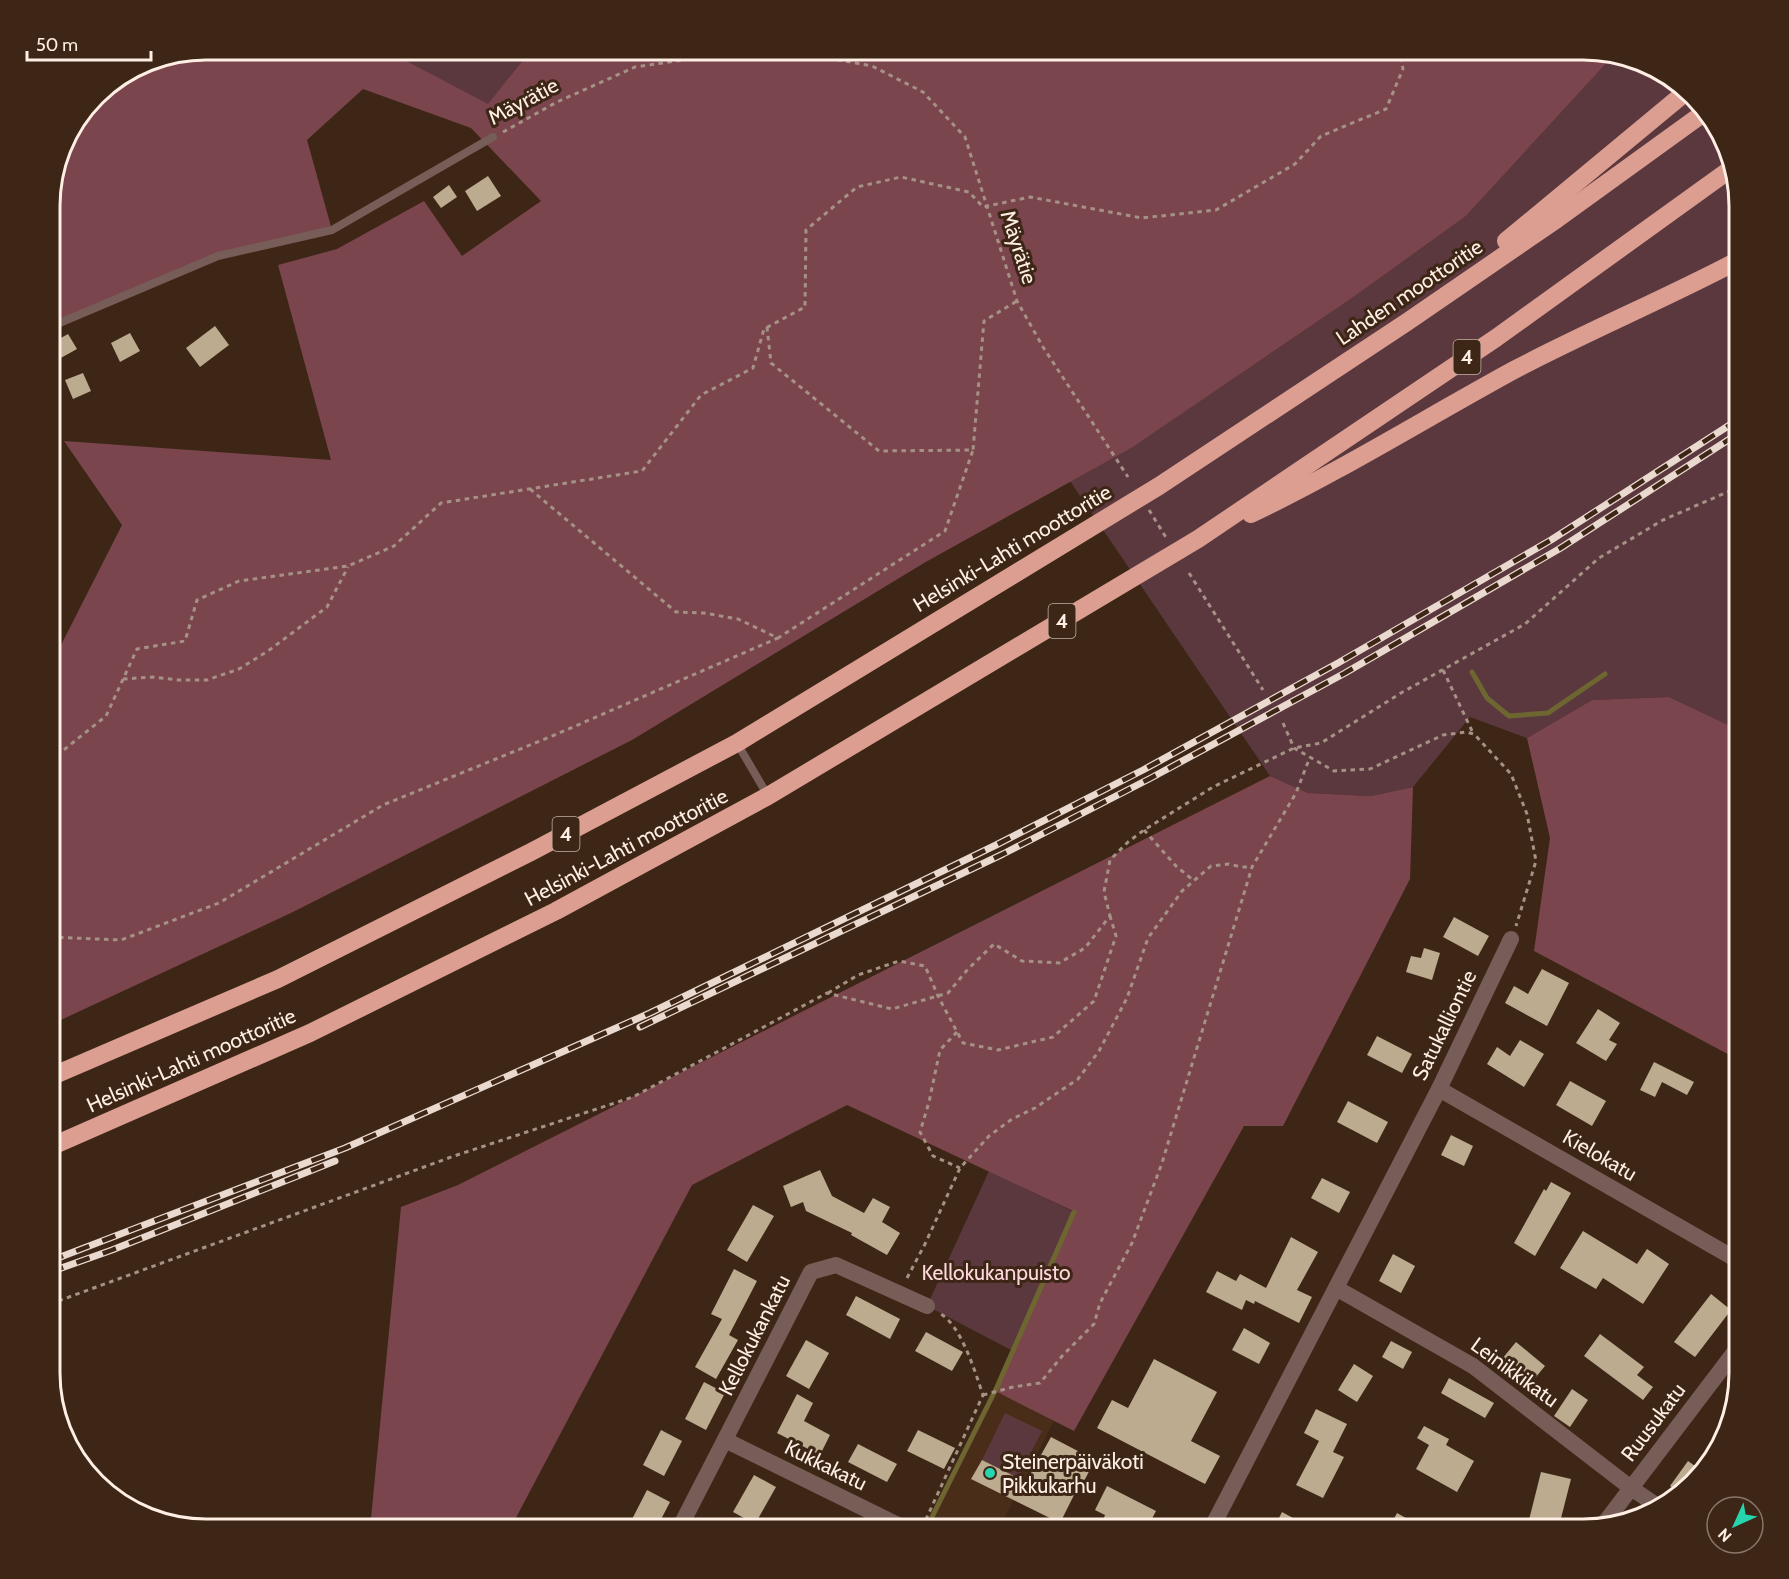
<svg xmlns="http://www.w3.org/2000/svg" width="1789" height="1579" font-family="Cabin,sans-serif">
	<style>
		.built { fill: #492d18 }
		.green { fill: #5b383e }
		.forest { fill: #7b454d }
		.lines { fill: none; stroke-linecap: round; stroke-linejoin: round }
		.stream { stroke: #6d6630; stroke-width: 5 }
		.building { fill: #bcab8f }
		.path { stroke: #a59285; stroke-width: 3; stroke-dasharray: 4.5 4.5; stroke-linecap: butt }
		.lane { stroke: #765d57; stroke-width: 8 }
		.street { stroke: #765d57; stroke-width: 16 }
		.highway { stroke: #db9e91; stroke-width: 18 }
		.rail-casing { stroke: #ead9cf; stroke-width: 7 }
		.rail { stroke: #3d2616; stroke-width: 4.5; stroke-dasharray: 14; stroke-linecap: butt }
		.poi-dot { fill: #26d5ae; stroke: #3d2616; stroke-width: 2 }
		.labels { text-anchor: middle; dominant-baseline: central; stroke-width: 6; stroke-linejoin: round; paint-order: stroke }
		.shield { fill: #3d2616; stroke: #c4b2a6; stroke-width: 1.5 }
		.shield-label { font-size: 20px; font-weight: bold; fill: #feeee4 }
		.street-label { font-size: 21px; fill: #feeee4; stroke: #3d2616 }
		.park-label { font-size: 21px; fill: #fed8dc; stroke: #3d2616 }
		.poi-label { font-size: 21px; fill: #feeee4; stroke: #3d2616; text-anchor: start }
		.rim { fill: none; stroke: #feeee4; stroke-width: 3 }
	</style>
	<rect width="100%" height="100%" fill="#3d2616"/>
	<polygon class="built" points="995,1391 1054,1421 999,1529 934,1529 926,1525"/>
	<g class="green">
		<polygon points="404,50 531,50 488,105 399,57"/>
		<polygon points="1613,56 1643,62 1693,95 1727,146 1739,206 1739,730 1669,697 1592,700 1527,738 1470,717 1413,787 1371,796 1308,793 1270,776 1070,481 1133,447 1355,296 1466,216"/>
		<polygon points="989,1171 1074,1212 1013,1351 927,1306"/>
		<polygon points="1005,1413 1042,1431 1018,1478 982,1460"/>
	</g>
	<g class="forest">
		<polygon points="206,50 404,50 399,57 488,104 531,50 1583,50 1613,56 1466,216 1355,296 1133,447 924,563 632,740 293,912 50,1025 50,649 57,653 122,525 64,441 331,460 278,265 337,249 424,201 462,256 541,201 471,128 363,89 307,140 332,230 218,256 50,327 50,195 65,137 103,89 146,61"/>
		<polygon points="1669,697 1739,730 1739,1060 1534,951 1550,838 1527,738 1592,700"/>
		<polygon points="1270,776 1308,793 1371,796 1413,787 1410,879 1283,1126 1244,1126 1074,1431 995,1391 1073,1211 847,1105 692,1185 510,1529 370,1529 401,1207 458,1185"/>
	</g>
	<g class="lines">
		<g class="stream">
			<polyline points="1472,672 1487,698 1509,716 1548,713 1605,674"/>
			<polyline points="930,1521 997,1387 1074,1212"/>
		</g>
	</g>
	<g class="building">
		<polygon points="488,176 501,196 477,211 465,191"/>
		<polygon points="449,185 457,197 441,208 433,197"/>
		<polygon points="215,326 229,345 200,367 186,348"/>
		<polygon points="130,333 140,351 120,362 111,343"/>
		<polygon points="68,334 77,349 59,359 50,344"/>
		<polygon points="83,373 91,391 73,399 65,380"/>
		<polygon points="1454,917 1489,936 1478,956 1443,937"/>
		<polygon points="1424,948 1440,953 1432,980 1406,972 1411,956 1421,958"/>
		<polygon points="1542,969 1569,983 1547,1026 1505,1003 1514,986 1528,994"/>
		<polygon points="1598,1009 1620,1023 1609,1040 1617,1044 1606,1061 1576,1043"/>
		<polygon points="1377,1036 1412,1054 1402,1073 1367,1055"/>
		<polygon points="1520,1040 1544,1054 1524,1087 1487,1064 1497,1047 1510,1056"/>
		<polygon points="1654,1062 1694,1082 1687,1095 1662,1082 1655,1097 1640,1090"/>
		<polygon points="1570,1081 1606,1101 1592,1126 1556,1105"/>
		<polygon points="1348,1101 1388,1122 1377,1143 1337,1122"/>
		<polygon points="1451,1135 1473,1146 1464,1166 1441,1155"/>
		<polygon points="820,1170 832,1196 864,1213 873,1198 890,1207 882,1222 900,1233 887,1255 851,1235 852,1233 806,1211 803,1202 791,1207 783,1186"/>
		<polygon points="1322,1178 1350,1192 1339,1213 1311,1198"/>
		<polygon points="1551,1182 1571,1193 1535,1256 1514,1243 1544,1189 1546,1191"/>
		<polygon points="753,1205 774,1216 747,1262 727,1250"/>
		<polygon points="1583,1231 1637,1264 1647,1249 1669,1264 1643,1304 1603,1278 1596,1289 1560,1268"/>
		<polygon points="1291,1237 1318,1252 1297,1290 1312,1297 1299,1323 1255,1301 1254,1304 1246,1300 1242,1310 1206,1292 1217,1271 1236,1281 1240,1274 1266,1288"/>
		<polygon points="1393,1254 1415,1266 1401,1293 1379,1281"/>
		<polygon points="734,1269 757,1281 729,1335 738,1340 716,1379 695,1367 722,1319 711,1314"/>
		<polygon points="1711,1294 1731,1310 1695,1357 1674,1342"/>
		<polygon points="856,1296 900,1319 890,1339 846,1315"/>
		<polygon points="1244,1328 1270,1343 1259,1364 1232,1350"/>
		<polygon points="926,1332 963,1352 952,1371 915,1351"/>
		<polygon points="1600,1334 1644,1367 1637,1375 1653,1387 1643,1400 1584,1356"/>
		<polygon points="806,1340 829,1353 809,1389 786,1376"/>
		<polygon points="1391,1341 1412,1352 1403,1369 1382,1357"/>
		<polygon points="1516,1342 1545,1366 1531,1383 1502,1359"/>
		<polygon points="1154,1359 1217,1392 1191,1441 1220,1456 1205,1484 1097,1428 1112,1400 1128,1408"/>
		<polygon points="1354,1364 1373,1376 1357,1402 1338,1390"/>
		<polygon points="1449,1378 1494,1403 1485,1418 1441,1393"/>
		<polygon points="704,1382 725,1393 706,1430 685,1419"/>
		<polygon points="1572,1389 1588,1400 1570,1427 1554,1416"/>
		<polygon points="797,1394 813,1403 804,1421 830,1435 820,1455 777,1433"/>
		<polygon points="1316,1409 1347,1424 1333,1452 1344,1457 1323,1498 1296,1485 1319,1441 1304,1433"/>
		<polygon points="1424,1426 1449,1439 1446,1445 1474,1461 1457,1492 1416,1469 1429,1445 1417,1438"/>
		<polygon points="661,1430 682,1441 664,1476 643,1465"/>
		<polygon points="918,1430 955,1448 944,1469 907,1451"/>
		<polygon points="1051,1437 1095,1460 1083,1483 1081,1481 1060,1523 971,1479 982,1460 1026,1482"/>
		<polygon points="858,1444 897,1464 887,1482 848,1462"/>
		<polygon points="1688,1461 1702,1471 1694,1483 1679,1493 1670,1486"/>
		<polygon points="1541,1472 1571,1479 1558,1530 1528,1524"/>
		<polygon points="754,1475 776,1487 755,1524 733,1512"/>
		<polygon points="1107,1486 1156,1511 1146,1530 1122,1530 1103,1520 1105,1515 1095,1510"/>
		<polygon points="647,1490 670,1502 656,1529 627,1529"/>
		<polygon points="1282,1512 1315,1530 1273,1530"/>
		<polygon points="1397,1513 1427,1530 1388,1530"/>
	</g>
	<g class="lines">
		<g class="path">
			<polyline points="503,132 557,102 635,67 731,53 806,54 872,66 923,92 965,137 1017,301 1043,347 1128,477"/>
			<polyline points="767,327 771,363 879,451 973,450 984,321 1017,301"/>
			<polyline points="530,489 676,612 704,613 738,619 778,638 945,531 973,450"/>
			<polyline points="1149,510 1167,539"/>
			<polyline points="1189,573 1263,690"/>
			<polyline points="1443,670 1473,733"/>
			<polyline points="123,679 153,677 178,680 207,680 239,669 268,651 327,607 348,567"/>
			<polyline points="1283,723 1294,748 1334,771 1370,769 1443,735 1466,732 1474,734 1511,774 1527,814 1536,861 1516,926"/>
			<polyline points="50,761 106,716 137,649 185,641 197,600 239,581 348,566 394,546 441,503 642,471 701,395 753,368 764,329 805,307 806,230 857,187 901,177 969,192 983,207 1030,197 1142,218 1216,210 1295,164 1321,136 1386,109 1403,69 1399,50"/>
			<polyline points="1144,830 1176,866 1193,880"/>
			<polyline points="50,937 121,940 219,903 383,805 557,734 778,638"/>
			<polyline points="828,993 858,975 899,961 925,966 938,996 963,1043 998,1050 1053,1037 1094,1001 1116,936 1110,916"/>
			<polyline points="957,1032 940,1050 929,1102 920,1132 933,1156 960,1168"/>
			<polyline points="907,1278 925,1244 960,1168 989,1136 1012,1119 1035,1108 1078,1079 1099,1051 1127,998 1148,938 1182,891 1211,866 1229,864 1241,867 1252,867"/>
			<polyline points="50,1304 454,1156 633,1097 827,993 892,1009 948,993 968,969 994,944 1022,961 1059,963 1085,948 1110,916 1104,892 1110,860 1128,842 1144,830 1213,787 1294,748 1321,743 1401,693 1525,624 1599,558 1663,520 1739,487"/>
			<polyline points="983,1395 1013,1387 1040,1383 1063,1355 1094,1324 1100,1303 1132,1243 1162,1163 1252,867 1296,793 1310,757"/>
			<path d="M 922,1528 L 983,1395 C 975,1372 961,1324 939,1313"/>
		</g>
		<g class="lane">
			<polyline points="50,327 218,256 332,230 493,137"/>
			<polyline points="737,743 768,796"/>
		</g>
		<g class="street">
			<polyline points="1439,1089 1739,1261"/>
			<polyline points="1336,1288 1473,1366 1631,1488 1659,1507"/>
			<polyline points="725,1440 906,1529"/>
			<polyline points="1603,1525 1739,1346"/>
			<polyline points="679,1529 811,1272 836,1265 927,1306"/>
			<polyline points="1211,1529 1439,1089 1511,939"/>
		</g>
		<g class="highway">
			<polyline points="1506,241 1687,91"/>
			<path d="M 1251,514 C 1341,471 1426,418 1514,370 C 1588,331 1665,299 1739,260"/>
			<polyline points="50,1077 278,979 531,852 737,743 1159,486 1407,322 1557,219 1705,112"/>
			<polyline points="50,1147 310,1033 556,911 768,796 1198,539 1496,338 1732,168"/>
		</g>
		<g class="rail-casing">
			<g id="rail">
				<polyline points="640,1027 1003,854 1149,779 1345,673 1559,549 1739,433"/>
				<polyline points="50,1261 345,1148 650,1013 996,845 1143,770 1338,663 1551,540 1739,419"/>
				<polyline points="50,1272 112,1250 335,1161"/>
			</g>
		</g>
		<use href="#rail" class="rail"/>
	</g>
	<circle class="poi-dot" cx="990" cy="1473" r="6"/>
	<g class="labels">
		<g class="shield">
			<rect x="1453.5" y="340" width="27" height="34" rx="4.5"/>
			<rect x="1048.5" y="604" width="27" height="34" rx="4.5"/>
			<rect x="552.5" y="817" width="27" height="34" rx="4.5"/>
		</g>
		<g class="shield-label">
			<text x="1467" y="357">4</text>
			<text x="1062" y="621">4</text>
			<text x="566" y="834">4</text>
		</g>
		<g class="street-label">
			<text transform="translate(523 101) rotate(-28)">Mäyrätie</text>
			<text transform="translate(1019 247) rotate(72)">Mäyrätie</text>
			<text transform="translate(1409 292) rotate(-34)">Lahden moottoritie</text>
			<text transform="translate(1012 548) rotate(-31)">Helsinki-Lahti moottoritie</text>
			<text transform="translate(626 847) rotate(-28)">Helsinki-Lahti moottoritie</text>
			<text transform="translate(1444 1025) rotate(-64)">Satukalliontie</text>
			<text transform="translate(191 1060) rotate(-24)">Helsinki-Lahti moottoritie</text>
			<text transform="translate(1600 1155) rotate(30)">Kielokatu</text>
			<text transform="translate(754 1335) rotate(-63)">Kellokukankatu</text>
			<text transform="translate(1515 1372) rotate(36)">Leinikkikatu</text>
			<text transform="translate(1653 1422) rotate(-53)">Ruusukatu</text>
			<text transform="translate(826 1465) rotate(26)">Kukkakatu</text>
		</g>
		<g class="park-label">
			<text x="996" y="1272">Kellokukanpuisto</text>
		</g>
		<g class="poi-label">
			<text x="1002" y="1461">Steinerpäiväkoti<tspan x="1002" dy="24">Pikkukarhu</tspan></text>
		</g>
	</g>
	<path d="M0 0H1789V1579H0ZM206 60H1583A146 146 0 0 1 1729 206V1373A146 146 0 0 1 1583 1519H206A146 146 0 0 1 60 1373V206A146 146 0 0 1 206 60Z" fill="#3d2616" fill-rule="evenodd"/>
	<path class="rim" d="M206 60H1583A146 146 0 0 1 1729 206V1373A146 146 0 0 1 1583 1519H206A146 146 0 0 1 60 1373V206A146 146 0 0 1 206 60Z"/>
	<g transform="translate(1735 1525) rotate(225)"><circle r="28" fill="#3d2616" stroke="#8a7668" stroke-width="1.5"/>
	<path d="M0-4.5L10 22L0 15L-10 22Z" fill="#26d5ae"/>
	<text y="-9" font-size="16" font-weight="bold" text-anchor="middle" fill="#feeee4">N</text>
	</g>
	<path d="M27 51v9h124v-9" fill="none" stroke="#feeee4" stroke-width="3"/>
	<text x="36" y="51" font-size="18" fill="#feeee4" stroke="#3d2616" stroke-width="4.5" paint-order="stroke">50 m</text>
</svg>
